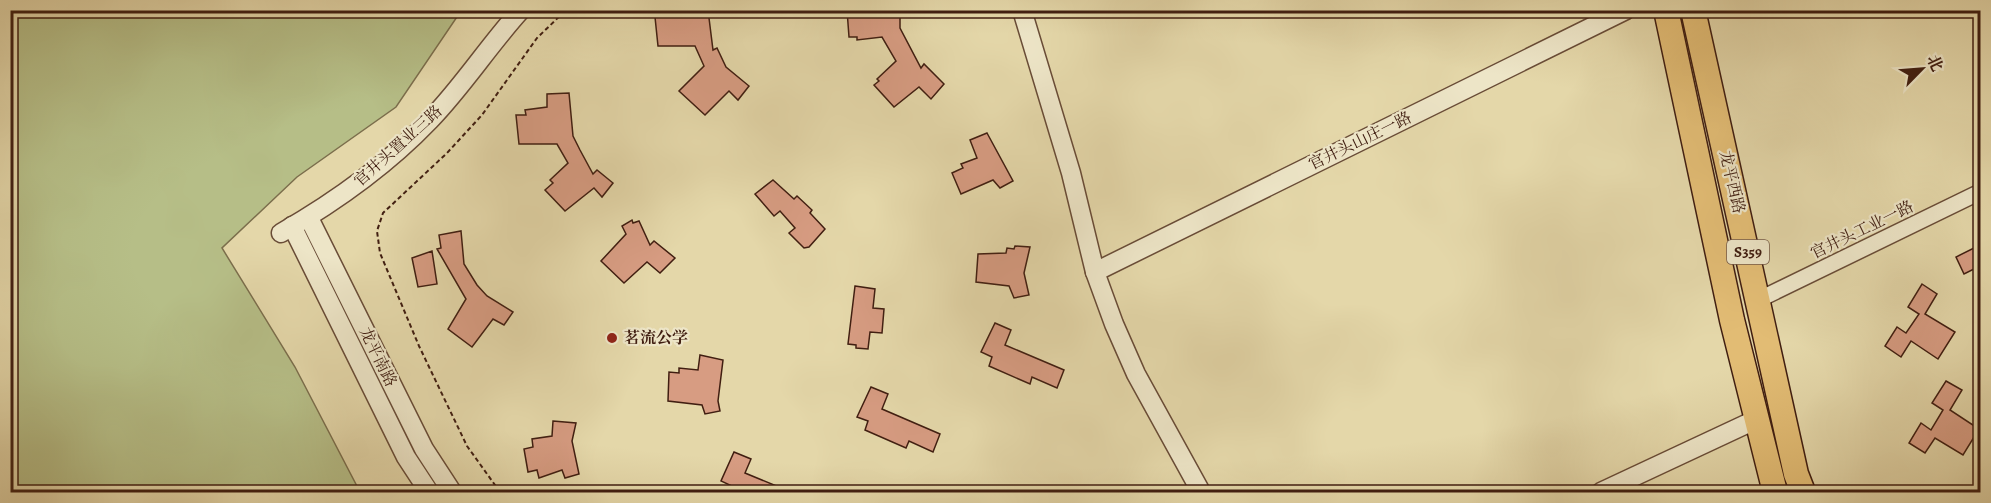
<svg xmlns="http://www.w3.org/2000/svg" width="1991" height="503" font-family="Alegreya,'Noto Serif SC',serif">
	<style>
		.green { fill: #b6be87; stroke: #7b6e4c; stroke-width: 1.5 }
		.building { fill: #d79c82; stroke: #401e11; stroke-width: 1.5 }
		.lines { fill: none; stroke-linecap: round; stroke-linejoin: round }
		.minor-casing { stroke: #694c37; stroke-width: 18 }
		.tertiary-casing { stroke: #694c37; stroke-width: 21 }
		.primary-casing { stroke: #401e11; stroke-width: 27 }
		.path { stroke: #401e11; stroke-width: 2; stroke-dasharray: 4.5 3; stroke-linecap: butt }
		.minor { stroke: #ede5c7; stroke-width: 15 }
		.tertiary { stroke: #ede5c7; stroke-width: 18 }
		.primary { stroke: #e2bc74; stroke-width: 24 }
		.poi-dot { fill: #8f2418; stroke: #ede5c7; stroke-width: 2 }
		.labels { text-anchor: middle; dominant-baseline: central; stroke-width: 4.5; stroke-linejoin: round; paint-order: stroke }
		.shield { fill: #ede5c7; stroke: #745a48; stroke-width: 1.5 }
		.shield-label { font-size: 15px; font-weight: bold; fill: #401e11 }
		.street-label { font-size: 16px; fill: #401e11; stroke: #ede5c7 }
		.poi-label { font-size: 16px; font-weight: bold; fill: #401e11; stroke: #ede5c7; text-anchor: start }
	</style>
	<rect width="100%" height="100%" fill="#e4d7a9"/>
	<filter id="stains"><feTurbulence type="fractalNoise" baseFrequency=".00333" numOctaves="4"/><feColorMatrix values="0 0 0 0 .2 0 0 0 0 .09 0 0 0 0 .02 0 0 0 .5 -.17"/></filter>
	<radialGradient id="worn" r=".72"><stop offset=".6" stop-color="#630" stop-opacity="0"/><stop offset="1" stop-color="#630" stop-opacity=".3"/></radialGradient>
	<polygon class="green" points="10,11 461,11 396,107 297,177 222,248 295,367 360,492 11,492"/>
	<g class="building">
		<polygon points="708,10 713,50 717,48 726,67 749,86 738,100 729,91 705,115 679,91 704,66 695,46 658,46 655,17 664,17 664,12"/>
		<polygon points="847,10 900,10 900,28 921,68 924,64 944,84 931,99 919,87 894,107 874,85 879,81 877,79 896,61 882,37 857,40 857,37 849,37"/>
		<polygon points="569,93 573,136 580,150 593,174 597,170 613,183 602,197 594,188 565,211 545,190 553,183 550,180 568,163 557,144 519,144 516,115 526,115 525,110 547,107 547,94"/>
		<polygon points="987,133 1013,181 1000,188 993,180 961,194 952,173 963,168 961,164 977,158 970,140"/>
		<polygon points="773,180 794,199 797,196 812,210 810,213 825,229 809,247 804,248 789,233 795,228 780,211 774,216 755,194"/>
		<polygon points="632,220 633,223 639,221 650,245 654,241 675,258 660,273 647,262 624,283 601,261 626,234 622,226"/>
		<polygon points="461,231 464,264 477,285 487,296 513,312 504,325 493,319 472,347 448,329 466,299 437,249 441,248 439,235"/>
		<polygon points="1980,245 1980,266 1964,274 1956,257"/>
		<polygon points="1015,246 1030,247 1024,273 1029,295 1014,298 1009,286 976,282 978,254 1006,253 1007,248 1014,249"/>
		<polygon points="432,251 437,284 418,287 412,258"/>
		<polygon points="1922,284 1937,294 1925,314 1955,332 1938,359 1911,341 1901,357 1885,346 1897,327 1906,333 1919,314 1908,307"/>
		<polygon points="855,286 875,289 873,308 884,309 882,333 870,332 868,349 856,348 856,345 848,344"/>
		<polygon points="995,323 1011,330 1005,345 1064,370 1057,388 1032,377 1030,384 989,366 992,357 981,352"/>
		<polygon points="700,355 723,360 718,401 720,411 705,414 702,405 668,401 669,372 679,373 679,368 698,370"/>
		<polygon points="1946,381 1962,390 1950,410 1979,429 1963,455 1935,438 1925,453 1909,443 1921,423 1931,430 1943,410 1932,403"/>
		<polygon points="871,387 888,394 882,409 940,434 933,452 909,441 906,448 865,430 868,421 857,417"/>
		<polygon points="553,421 576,423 572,441 579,474 565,478 562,470 539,478 537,470 528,472 524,449 533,447 532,439 552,436"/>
		<polygon points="734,452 751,459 745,473 791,492 729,492 732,486 721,481"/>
	</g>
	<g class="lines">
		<g class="minor-casing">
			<polyline id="minor" points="1758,300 1980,192"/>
		</g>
		<g class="tertiary-casing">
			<g id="tertiary">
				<polyline points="1022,10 1071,173 1095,272 1114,324 1136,374 1201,492"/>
				<polyline points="309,218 424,449 452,492"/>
				<polyline points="292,226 406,457 429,492"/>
				<path d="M 281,233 C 335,202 386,166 430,120 C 463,86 489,45 521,10"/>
				<polyline points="1095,272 1626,10"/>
				<polyline points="1601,492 1755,420"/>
			</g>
		</g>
		<g class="primary-casing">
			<g id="primary">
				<polyline points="1666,10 1732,320 1775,492"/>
				<polyline points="1693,10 1796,474 1803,492"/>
			</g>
		</g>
		<polyline class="path" points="500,492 467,446 419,346 380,253 377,231 383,213 447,153 482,115 537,38 566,10"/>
		<use href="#minor" class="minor"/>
		<use href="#tertiary" class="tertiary"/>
		<use href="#primary" class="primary"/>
	</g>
	<circle class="poi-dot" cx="612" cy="338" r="6"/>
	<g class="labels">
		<rect class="shield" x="1727" y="240" width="42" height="24" rx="4.5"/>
		<g class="shield-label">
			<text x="1748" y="252">S359</text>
		</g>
		<g class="street-label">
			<text transform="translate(1360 141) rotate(-26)">官井头山庄一路</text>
			<text transform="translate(398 146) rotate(-42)">官井头置业三路</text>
			<text transform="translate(1732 182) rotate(77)">龙平西路</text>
			<text transform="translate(1862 230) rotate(-26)">官井头工业一路</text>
			<text transform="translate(378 357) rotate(64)">龙平南路</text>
		</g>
		<g class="poi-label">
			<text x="624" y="338">茗流公学</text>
		</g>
	</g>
	<rect width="1991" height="503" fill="none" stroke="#e4d7a9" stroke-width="36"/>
	<rect x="12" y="12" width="1967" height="479" fill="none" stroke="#401e11" stroke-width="3"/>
	<rect x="18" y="18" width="1955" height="467" fill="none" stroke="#401e11" stroke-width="1.5"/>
	<g transform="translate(1922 69) rotate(65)" stroke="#ede5c7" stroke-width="4.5" paint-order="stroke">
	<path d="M0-4.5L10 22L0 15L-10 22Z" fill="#401e11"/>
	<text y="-9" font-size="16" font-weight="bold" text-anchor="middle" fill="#401e11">北</text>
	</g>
	<rect width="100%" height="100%" filter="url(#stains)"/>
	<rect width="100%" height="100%" fill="url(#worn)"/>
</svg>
